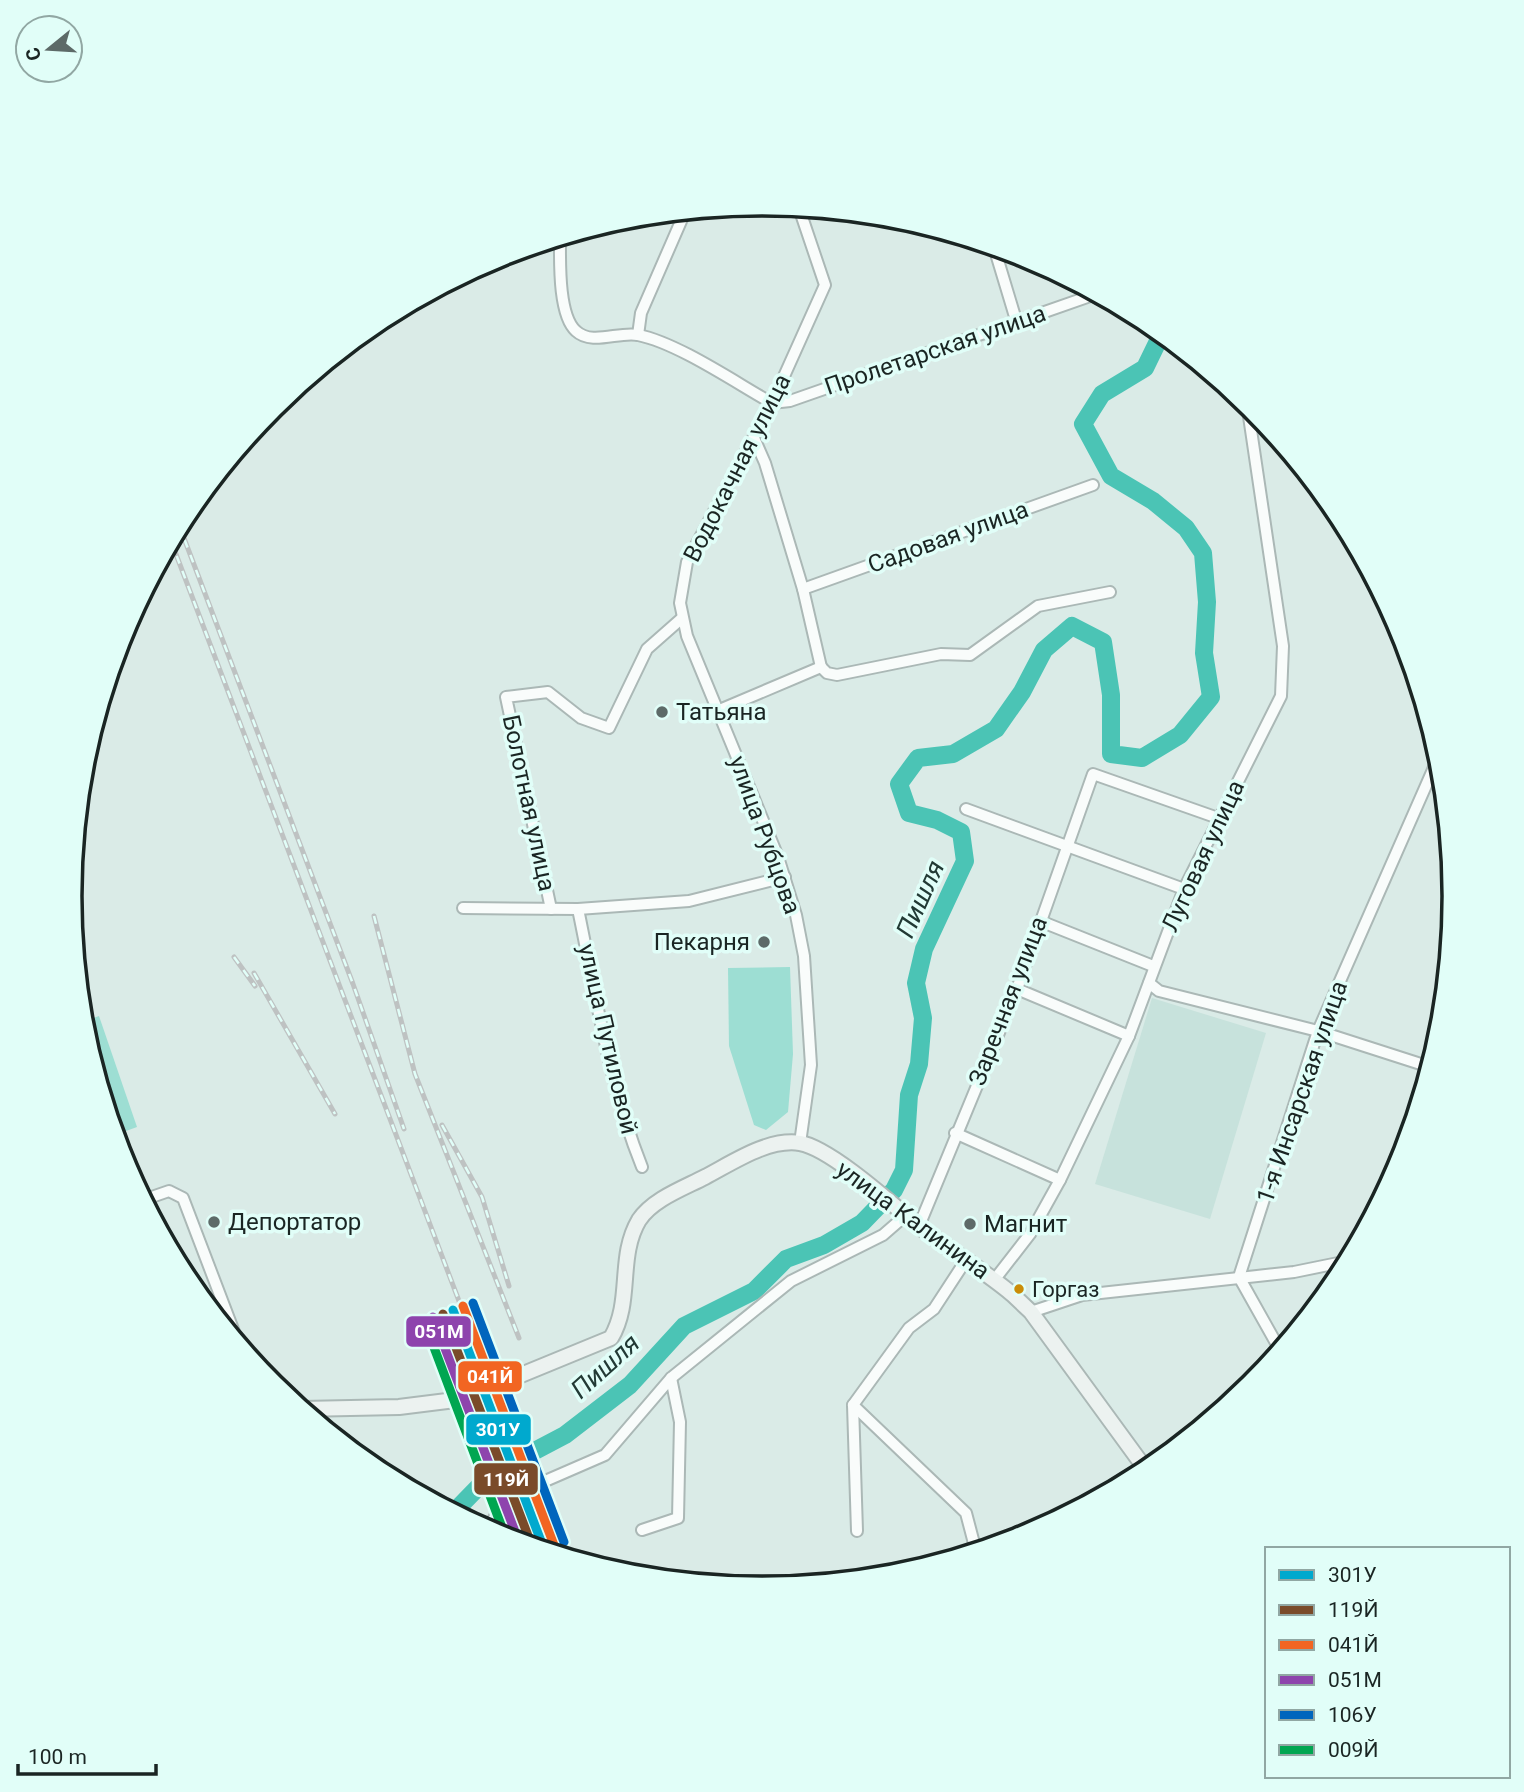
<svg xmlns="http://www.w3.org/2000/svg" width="1524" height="1792" font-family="Roboto,sans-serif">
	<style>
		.built { fill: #c7e2dc }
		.green { fill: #9dded3 }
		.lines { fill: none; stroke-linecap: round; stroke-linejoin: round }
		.river { stroke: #4bc4b5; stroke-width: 18 }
		.minor-casing { stroke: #abb8b6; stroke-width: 14 }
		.secondary-casing { stroke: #abb8b6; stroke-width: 18 }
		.minor { stroke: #f9fcfb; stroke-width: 10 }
		.secondary { stroke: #ecf2f0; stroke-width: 14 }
		.rail-casing { stroke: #bec2c2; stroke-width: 5 }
		.rail { stroke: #e1fef8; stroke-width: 2.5; stroke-dasharray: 8; stroke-linecap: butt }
		.secondary-bridge-casing { stroke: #abb8b6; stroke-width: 18; stroke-linecap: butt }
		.secondary-bridge { stroke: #ecf2f0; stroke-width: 14 }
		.rail-1-casing { stroke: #e1fef8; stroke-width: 14 }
		.rail-2-casing { stroke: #e1fef8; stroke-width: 14 }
		.rail-3-casing { stroke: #e1fef8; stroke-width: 14 }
		.rail-4-casing { stroke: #e1fef8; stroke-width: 14 }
		.rail-5-casing { stroke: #e1fef8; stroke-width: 14 }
		.rail-6-casing { stroke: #e1fef8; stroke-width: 14 }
		.rail-1 { stroke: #00a9ce; stroke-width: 9 }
		.rail-2 { stroke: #7a4b2a; stroke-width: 9 }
		.rail-3 { stroke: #f26522; stroke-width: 9 }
		.rail-4 { stroke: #8e44ad; stroke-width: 9 }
		.rail-5 { stroke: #0065bd; stroke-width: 9 }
		.rail-6 { stroke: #00a651; stroke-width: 9 }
		.poi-dot { fill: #5d6a68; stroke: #e1fef8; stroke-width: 2.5 }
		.bus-dot { fill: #cb8c07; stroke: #e1fef8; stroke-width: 2.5 }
		.labels { text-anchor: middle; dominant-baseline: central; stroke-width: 7; stroke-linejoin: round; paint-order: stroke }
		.bus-label { font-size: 22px; fill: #1a2523; stroke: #e1fef8; text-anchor: start }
		.street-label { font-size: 24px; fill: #1a2523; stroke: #e1fef8 }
		.poi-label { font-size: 24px; fill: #1a2523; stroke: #e1fef8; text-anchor: start }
		.water-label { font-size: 26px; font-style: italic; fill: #223a35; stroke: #e1fef8 }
		.rim { fill: none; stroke: #1a2523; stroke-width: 3.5 }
		.line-badge { stroke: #e1fef8; stroke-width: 2.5 }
		.badge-label { font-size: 19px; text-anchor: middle; font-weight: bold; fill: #fff }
	</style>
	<rect width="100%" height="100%" fill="#daebe7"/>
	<polygon class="built" points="1152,998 1266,1033 1210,1219 1095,1184"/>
	<g class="green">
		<polygon points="790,967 793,1054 788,1112 766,1130 754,1125 729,1046 728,968"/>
		<polygon points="99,1016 137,1127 115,1135 83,1031 82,1022"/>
	</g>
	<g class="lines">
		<polyline class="river" points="454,1512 491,1474 565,1435 630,1385 684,1326 754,1291 786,1259 824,1245 862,1223 894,1190 904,1170 909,1095 919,1064 923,1018 916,983 924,949 965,861 961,832 937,820 909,813 899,784 918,758 953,754 996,729 1022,692 1044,650 1072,626 1103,642 1111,695 1111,754 1142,758 1180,735 1211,697 1204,653 1207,602 1203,553 1186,528 1153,501 1111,476 1083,424 1102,394 1145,368 1162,333"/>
		<g class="minor-casing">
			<g id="minor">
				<polyline points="759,204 769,205"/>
				<polyline points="799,208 825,285 772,403 687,562 680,603 687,636 778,857 796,915 804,956 811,1065 800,1143"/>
				<path d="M 560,237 C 560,260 558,315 576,331 C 592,346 619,331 638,335 C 678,343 736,383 772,403"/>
				<polyline points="994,247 1016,320"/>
				<polyline points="638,335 641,313 685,212"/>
				<polyline points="772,403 790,401 1096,294"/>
				<polyline points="754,438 765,463 803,589 821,667"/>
				<polyline points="803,589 1093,485"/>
				<polyline points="821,667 827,673 837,675 941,654 970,655 1038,606 1110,592"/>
				<polyline points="717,711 821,667"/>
				<polyline points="966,809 1184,889"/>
				<polyline points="463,908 578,909 689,901 785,877"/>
				<polyline points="551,909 506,697 548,692 581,718 609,728 647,649 681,619"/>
				<path d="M 578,909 C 596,995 609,1085 642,1167"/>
				<polyline points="1040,921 1153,966"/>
				<polyline points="1149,983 1159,991 1318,1031 1430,1067"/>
				<polyline points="1017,989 1129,1036"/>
				<polyline points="955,1133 1060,1180"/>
				<polyline points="143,1200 169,1191 183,1198 239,1345"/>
				<polyline points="919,1226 1017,989 1093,774 1218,818"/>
				<polyline points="966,1260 934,1309 909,1328 853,1405 966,1513 976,1551"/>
				<polyline points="995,1279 1030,1234 1060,1180 1129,1036 1184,889 1281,696 1283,646 1247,403"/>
				<polyline points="1031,1312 1082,1295 1294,1272 1348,1261"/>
				<polyline points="1280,1350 1239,1277 1318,1031 1439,756"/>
				<polyline points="853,1405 857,1531"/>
				<polyline points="487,1530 506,1498 605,1455 671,1378 791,1281 883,1235 906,1215"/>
				<polyline points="642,1530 678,1518 680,1422 671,1378"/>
			</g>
		</g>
		<g class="secondary-casing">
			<g id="secondary">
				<path d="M 516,1377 L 611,1338 C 633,1301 617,1257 639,1220 C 653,1199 684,1188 705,1177 C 732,1163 768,1138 800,1143 C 830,1148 892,1204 917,1225 C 948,1249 982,1269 1012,1294 L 1031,1312 L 1147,1471"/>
				<polyline points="302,1409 399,1407 455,1400"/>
			</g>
		</g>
		<use href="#minor" class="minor"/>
		<use href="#secondary" class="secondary"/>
		<g class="rail-casing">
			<g id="rail">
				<polyline points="179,525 353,984 404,1129"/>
				<polyline points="171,541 506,1425"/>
				<polyline points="374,916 415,1074 519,1338"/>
				<polyline points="234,957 255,986"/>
				<polyline points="254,973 335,1114"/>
				<polyline points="442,1125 482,1197 509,1286"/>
			</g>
		</g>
		<use href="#rail" class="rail"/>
		<g class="secondary-bridge-casing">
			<polyline id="secondary-bridge" points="455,1400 516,1377"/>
		</g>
		<use href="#secondary-bridge" class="secondary-bridge"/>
		<g class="rail-1-casing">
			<polyline id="rail-1" points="453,1310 544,1549"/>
		</g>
		<g class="rail-2-casing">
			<polyline id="rail-2" points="443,1314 532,1546"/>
		</g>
		<g class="rail-3-casing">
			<polyline id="rail-3" points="463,1306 554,1545"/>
		</g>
		<g class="rail-4-casing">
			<polyline id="rail-4" points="433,1317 519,1542"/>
		</g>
		<g class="rail-5-casing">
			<polyline id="rail-5" points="473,1303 564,1542"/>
		</g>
		<g class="rail-6-casing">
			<polyline id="rail-6" points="424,1321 506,1538"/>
		</g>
		<use href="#rail-1" class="rail-1"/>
		<use href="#rail-2" class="rail-2"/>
		<use href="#rail-3" class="rail-3"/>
		<use href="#rail-4" class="rail-4"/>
		<use href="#rail-5" class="rail-5"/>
		<use href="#rail-6" class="rail-6"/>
	</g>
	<g class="poi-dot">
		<circle cx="662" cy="712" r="7"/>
		<circle cx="764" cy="942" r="7"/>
		<circle cx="214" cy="1222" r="7"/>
		<circle cx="970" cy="1224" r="7"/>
	</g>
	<circle class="bus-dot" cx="1019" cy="1289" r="6"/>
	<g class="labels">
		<g class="bus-label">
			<text x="1032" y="1289">Горгаз</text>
		</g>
		<g class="street-label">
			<text transform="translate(935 350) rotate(-19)">Пролетарская улица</text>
			<text transform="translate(737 468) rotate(-63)">Водокачная улица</text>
			<text transform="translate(948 537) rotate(-20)">Садовая улица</text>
			<text transform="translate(529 803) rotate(78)">Болотная улица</text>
			<text transform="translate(765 835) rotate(70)">улица Рубцова</text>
			<text transform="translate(1203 856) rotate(-65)">Луговая улица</text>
			<text transform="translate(1008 1001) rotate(-69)">Заречная улица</text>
			<text transform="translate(608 1039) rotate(77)">улица Путиловой</text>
			<text transform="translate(1302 1092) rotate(-71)">1-я Инсарская улица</text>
			<text transform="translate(913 1220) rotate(36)">улица Калинина</text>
		</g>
		<g class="poi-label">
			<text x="676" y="712">Татьяна</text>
			<text x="750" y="942" text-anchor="end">Пекарня</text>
			<text x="228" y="1222">Депортатор</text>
			<text x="984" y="1224">Магнит</text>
		</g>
		<g class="water-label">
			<text transform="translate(920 899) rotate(-66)">Пишля</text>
			<text transform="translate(605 1366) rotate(-42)">Пишля</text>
		</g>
	</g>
	<path d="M0 0H1524V1792H0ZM82 896a680 680 0 1 1 1360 0a680 680 0 1 1-1360 0Z" fill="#e1fef8" fill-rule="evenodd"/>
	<path class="rim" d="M82 896a680 680 0 1 1 1360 0a680 680 0 1 1-1360 0Z"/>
	<g class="line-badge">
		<rect x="405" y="1315" width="67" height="33" rx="7" fill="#8e44ad"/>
		<rect x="457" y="1360" width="66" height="33" rx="7" fill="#f26522"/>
		<rect x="465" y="1413" width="67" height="33" rx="7" fill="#00a9ce"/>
		<rect x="473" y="1462" width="66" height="34" rx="7" fill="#7a4b2a"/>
	</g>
	<g class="badge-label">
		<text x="439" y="1338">051М</text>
		<text x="490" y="1383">041Й</text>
		<text x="498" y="1436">301У</text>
		<text x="506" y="1486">119Й</text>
	</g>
	<rect x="1265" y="1547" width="245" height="231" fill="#e1fef8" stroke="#91a7a3" stroke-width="2"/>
	<rect x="1279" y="1570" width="35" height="10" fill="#00a9ce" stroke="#91a7a3" stroke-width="2"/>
	<text x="1328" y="1582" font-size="21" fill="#1a2523">301У</text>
	<rect x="1279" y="1605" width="35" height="10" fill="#7a4b2a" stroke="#91a7a3" stroke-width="2"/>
	<text x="1328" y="1617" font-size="21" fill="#1a2523">119Й</text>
	<rect x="1279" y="1640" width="35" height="10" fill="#f26522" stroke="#91a7a3" stroke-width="2"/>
	<text x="1328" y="1652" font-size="21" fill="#1a2523">041Й</text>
	<rect x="1279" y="1675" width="35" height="10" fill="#8e44ad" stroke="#91a7a3" stroke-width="2"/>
	<text x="1328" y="1687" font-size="21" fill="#1a2523">051М</text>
	<rect x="1279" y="1710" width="35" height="10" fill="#0065bd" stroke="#91a7a3" stroke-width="2"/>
	<text x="1328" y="1722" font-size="21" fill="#1a2523">106У</text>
	<rect x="1279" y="1745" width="35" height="10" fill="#00a651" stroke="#91a7a3" stroke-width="2"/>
	<text x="1328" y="1757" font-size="21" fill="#1a2523">009Й</text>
	<g transform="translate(49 49) rotate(252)"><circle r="33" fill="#e1fef8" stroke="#91a7a3" stroke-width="2"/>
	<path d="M0-5L12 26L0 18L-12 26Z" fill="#5d6a68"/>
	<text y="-10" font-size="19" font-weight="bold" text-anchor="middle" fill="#1a2523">С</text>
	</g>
	<path d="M18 1764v10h138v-10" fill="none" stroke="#1a2523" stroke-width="3.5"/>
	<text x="28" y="1764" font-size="21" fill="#1a2523" stroke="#e1fef8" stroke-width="5" paint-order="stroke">100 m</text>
</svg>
